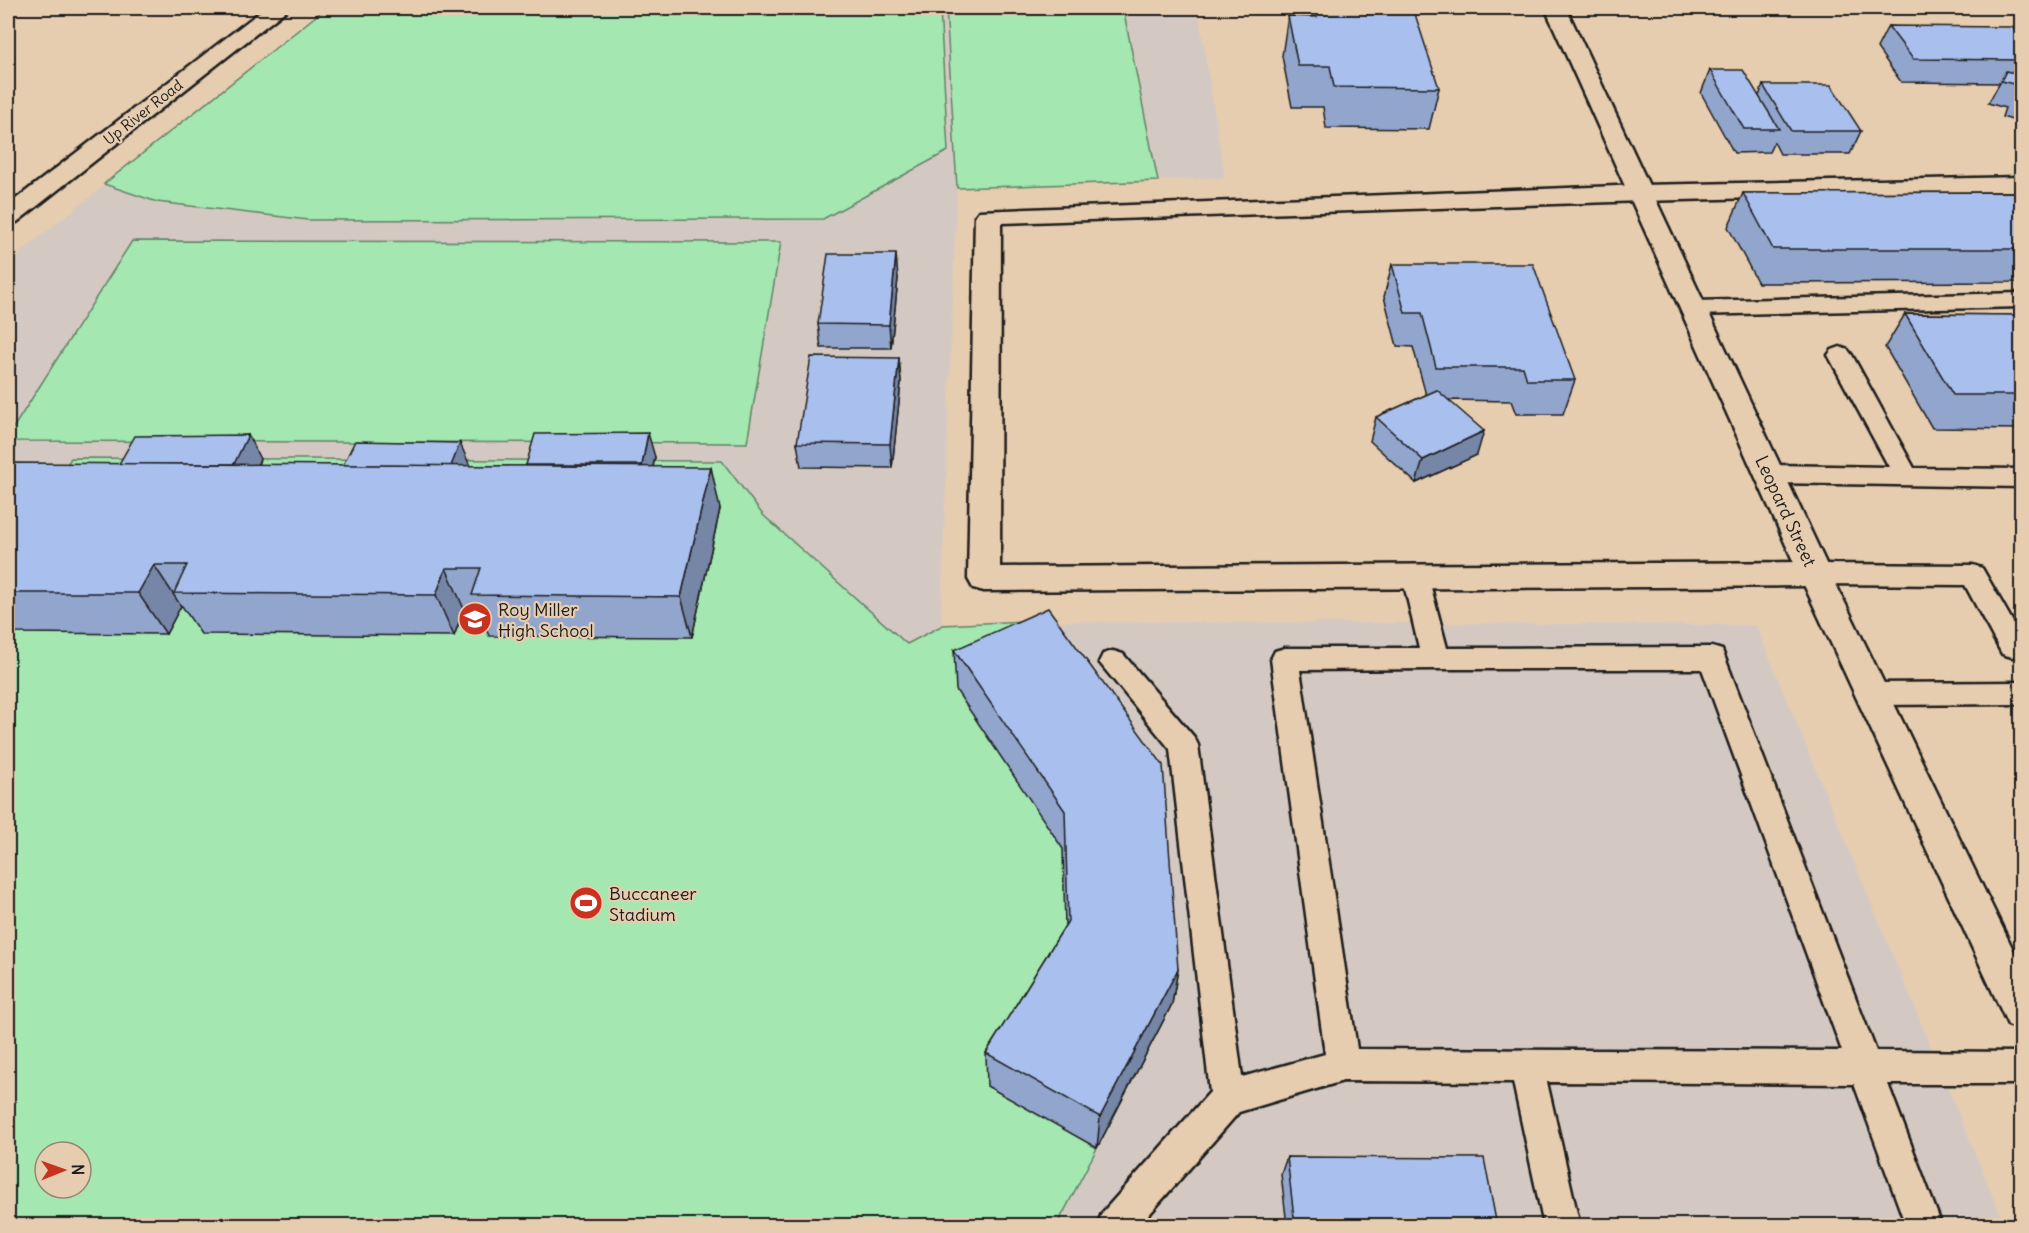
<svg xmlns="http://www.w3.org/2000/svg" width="2029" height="1233" font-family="Delius,sans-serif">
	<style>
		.built { fill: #d4c9c2; fill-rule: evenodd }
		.green { fill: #a4e7b1; stroke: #608266; stroke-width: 1.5; fill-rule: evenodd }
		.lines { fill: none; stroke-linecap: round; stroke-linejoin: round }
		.lane-casing { stroke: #1c1c1c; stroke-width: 5 }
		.street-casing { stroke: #1c1c1c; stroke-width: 5 }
		.secondary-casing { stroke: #1c1c1c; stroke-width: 5 }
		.lane { fill: #e7cdaf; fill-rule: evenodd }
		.street { fill: #e7cdaf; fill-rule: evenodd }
		.secondary { fill: #e7cdaf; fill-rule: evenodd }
		.wall { fill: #91a5cd; stroke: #1c1c1c; stroke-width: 1.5 }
		.shaded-wall { fill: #7686a7; stroke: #1c1c1c; stroke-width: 1.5 }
		.building { fill: #a9c0ee; stroke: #1c1c1c; stroke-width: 1.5 }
		.labels { text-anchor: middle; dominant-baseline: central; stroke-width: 4.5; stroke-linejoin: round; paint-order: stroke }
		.far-street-label { font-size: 15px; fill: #1c1c1c; stroke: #e7cdaf }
		.street-label { font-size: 18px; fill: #1c1c1c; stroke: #e7cdaf }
		.poi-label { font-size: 18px; fill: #1c1c1c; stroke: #e7cdaf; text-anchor: start }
	</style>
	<rect width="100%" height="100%" fill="#e7cdaf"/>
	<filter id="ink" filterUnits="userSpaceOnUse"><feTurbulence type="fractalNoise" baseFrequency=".0167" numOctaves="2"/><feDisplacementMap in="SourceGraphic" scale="12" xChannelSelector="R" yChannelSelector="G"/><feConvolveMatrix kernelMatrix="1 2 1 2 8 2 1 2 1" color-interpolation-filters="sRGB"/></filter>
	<g filter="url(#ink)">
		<path class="built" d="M 326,8 L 1198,8 L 1225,178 L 957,188 L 941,616 L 943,624 L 1027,621 L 1756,625 L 2005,1225 L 8,1226 L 8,262 ZM 45,1152 L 81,1152 L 81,1188 L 45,1188 Z"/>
		<g class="green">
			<polygon points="326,8 940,8 948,151 823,219 308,220 157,202 104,184"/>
			<polygon points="946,8 1123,8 1158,181 957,188"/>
			<polygon points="132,241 781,242 747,443 8,441 8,436"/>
			<path d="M 71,458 L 722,461 L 763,515 L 907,644 L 943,625 L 1027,621 L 1172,1004 L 1057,1225 L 8,1225 L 8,560 ZM 45,1152 L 81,1152 L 81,1188 L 45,1188 Z"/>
		</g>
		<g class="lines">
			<g class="lane-casing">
				<g id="lane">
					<polygon points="2022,293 2022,307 1694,315 1686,313 1683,308 1686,303 1694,301"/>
					<polygon points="1840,347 1848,350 1852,355 1914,468 2022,469 2022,487 1769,483 1760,480 1757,474 1760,468 1769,465 1889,467 1828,355 1832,350"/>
					<polygon points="1815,564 1973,565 1982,568 2022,638 2022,654 2012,657 2002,654 1965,585 1815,584 1806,581 1802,574 1806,567"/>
					<path d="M 1415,566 L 1424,569 L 1428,576 L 1447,648 L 1712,647 L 1722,650 L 1876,1051 L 2022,1052 L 2022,1084 L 1888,1084 L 1942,1226 L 1906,1226 L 1854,1084 L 1547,1082 L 1580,1226 L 1544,1226 L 1513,1082 L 1343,1081 L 1239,1112 L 1139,1226 L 1097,1226 L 1102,1213 L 1210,1092 L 1170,749 L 1099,662 L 1103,654 L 1113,651 L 1123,654 L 1194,737 L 1198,745 L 1242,1077 L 1325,1054 L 1271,659 L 1275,651 L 1285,648 L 1419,648 L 1402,576 L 1406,569 ZM 1437,669 L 1702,669 L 1842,1051 L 1357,1049 L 1300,670 Z"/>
					<polygon points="2022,682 2022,704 1871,705 1861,702 1857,694 1861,686 1871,683"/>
				</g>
			</g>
			<g class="street-casing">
				<polygon id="street" points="2022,177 2022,191 1642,201 1001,223 1000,567 1815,562 1826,565 1831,574 1826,583 1815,586 984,591 973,588 968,579 975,216 979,211 1642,185"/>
			</g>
			<g class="secondary-casing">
				<g id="secondary">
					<polygon points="265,8 289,8 17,222 8,225 8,205"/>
					<polygon points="1545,8 1566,8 1831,574 2022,968 2022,1031 2008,1025 1799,574"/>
				</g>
			</g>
			<use href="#lane" class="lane"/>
			<use href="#street" class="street"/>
			<use href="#secondary" class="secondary"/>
		</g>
		<g class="wall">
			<polygon points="1315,10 1439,88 1429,129 1326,128 1323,107 1292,107 1282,56 1288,16 1314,16"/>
			<polygon points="1888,26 2022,38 2022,123 2002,117 2005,108 1988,103 2000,83 1901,82 1877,48"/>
			<polygon points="1710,70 1759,96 1763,85 1861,131 1850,154 1780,154 1774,142 1769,152 1734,153 1701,93"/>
			<polygon points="2022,192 2022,282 1758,283 1728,227 1743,193"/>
			<polygon points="1392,264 1575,380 1563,414 1516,414 1511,401 1449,400 1477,455 1416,483 1370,441 1376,417 1426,395 1413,347 1397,346 1384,297"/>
			<polygon points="898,278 891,348 821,348 818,324"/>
			<polygon points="1905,314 2022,315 2022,429 1932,428 1885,347"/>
			<polygon points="899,358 901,382 892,468 801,467 797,443"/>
			<polygon points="655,457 653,467 720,509 692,637 489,636 478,609 464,609 454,636 201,634 182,606 181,606 166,634 8,633 8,470 119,464 260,459 258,465 526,466 526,465"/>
			<polygon points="2022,546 2022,566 2015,555"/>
			<polygon points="954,650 1178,969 1172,1004 1097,1148 987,1086 986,1053 1065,926 1063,849 956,690"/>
			<polygon points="1287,1157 1497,1226 1287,1226 1281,1174"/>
		</g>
		<g class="shaded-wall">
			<polygon points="896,254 898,278 891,348 889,325"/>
			<polygon points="899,358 901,382 892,468 890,444"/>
			<polygon points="1484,431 1477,455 1416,483 1423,460"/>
			<polygon points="648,433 655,457 648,488 642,465"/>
			<polygon points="248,435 260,459 246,488 233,465"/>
			<polygon points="460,443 470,466 449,470"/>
			<polygon points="711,467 720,509 692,637 681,597"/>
			<polygon points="154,565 181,606 166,634 138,593"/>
			<polygon points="446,568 464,609 454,636 436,595"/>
			<polygon points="1178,969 1172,1004 1097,1148 1100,1117"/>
		</g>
		<g class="building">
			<polygon points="1315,10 1414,11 1439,88 1334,87 1330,66 1298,66 1288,16 1317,17"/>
			<polygon points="1888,26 2012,27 2022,38 2022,60 1913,59"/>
			<polygon points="1710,70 1743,70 1779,129 1744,129"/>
			<polygon points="2006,71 2022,75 2022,96 2015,94 2018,85 2001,81"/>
			<polygon points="1763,85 1831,85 1861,131 1791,131"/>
			<polygon points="2022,192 2022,249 1773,249 1743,193"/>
			<polygon points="828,254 896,254 889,325 818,324"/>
			<polygon points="1392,264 1533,264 1575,380 1527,380 1523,367 1436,367 1422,313 1405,313"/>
			<polygon points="1905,314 2022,315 2022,395 1953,395"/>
			<polygon points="811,357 899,358 890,444 797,443"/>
			<polygon points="1437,390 1484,431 1423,460 1376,417"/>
			<polygon points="648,433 642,465 526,465 535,434"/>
			<polygon points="248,435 234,464 119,464 135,436"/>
			<polygon points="355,441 460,443 451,466 343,465"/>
			<polygon points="12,463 711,467 681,597 472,595 481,568 446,568 436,595 174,593 187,565 154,565 138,593 8,593 8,470"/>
			<polygon points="1048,608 1163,765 1178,969 1100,1117 986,1053 1068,921 1065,811 954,650"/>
			<polygon points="1287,1157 1484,1158 1497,1226 1295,1226"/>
			<polygon points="354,1222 568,1224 568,1226 353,1226"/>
		</g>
	</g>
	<defs>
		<g id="school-disc" transform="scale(1.725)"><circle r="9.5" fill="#c8321e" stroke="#e7cdaf"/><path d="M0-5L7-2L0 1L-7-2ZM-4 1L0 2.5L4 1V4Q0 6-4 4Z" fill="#fff"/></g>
		<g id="stadium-disc" transform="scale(1.725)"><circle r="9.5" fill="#c8321e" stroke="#e7cdaf"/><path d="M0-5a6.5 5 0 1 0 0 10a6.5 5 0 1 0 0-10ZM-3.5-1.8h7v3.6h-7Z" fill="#fff"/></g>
	</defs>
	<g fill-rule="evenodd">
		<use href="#school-disc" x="475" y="619"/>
		<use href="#stadium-disc" x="586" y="903"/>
	</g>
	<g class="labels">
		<g class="far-street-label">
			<text transform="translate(143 112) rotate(-38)">Up River Road</text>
		</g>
		<g class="street-label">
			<text transform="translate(1786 511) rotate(65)">Leopard Street</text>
		</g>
		<g class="poi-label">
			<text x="498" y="609">Roy Miller<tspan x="498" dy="21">High School</tspan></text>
			<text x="609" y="893">Buccaneer<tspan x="609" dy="21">Stadium</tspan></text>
		</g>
	</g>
	<rect width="2029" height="1233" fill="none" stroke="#e7cdaf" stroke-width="30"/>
	<rect x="15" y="15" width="1999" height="1203" fill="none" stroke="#1c1c1c" stroke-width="2" filter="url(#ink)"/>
	<g transform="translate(63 1170) rotate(89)"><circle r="28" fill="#e7cdaf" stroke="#968674" stroke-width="1.5"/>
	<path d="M0-4.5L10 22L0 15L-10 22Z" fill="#c8321e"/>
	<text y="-9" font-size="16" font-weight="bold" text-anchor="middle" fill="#1c1c1c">N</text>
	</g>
</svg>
